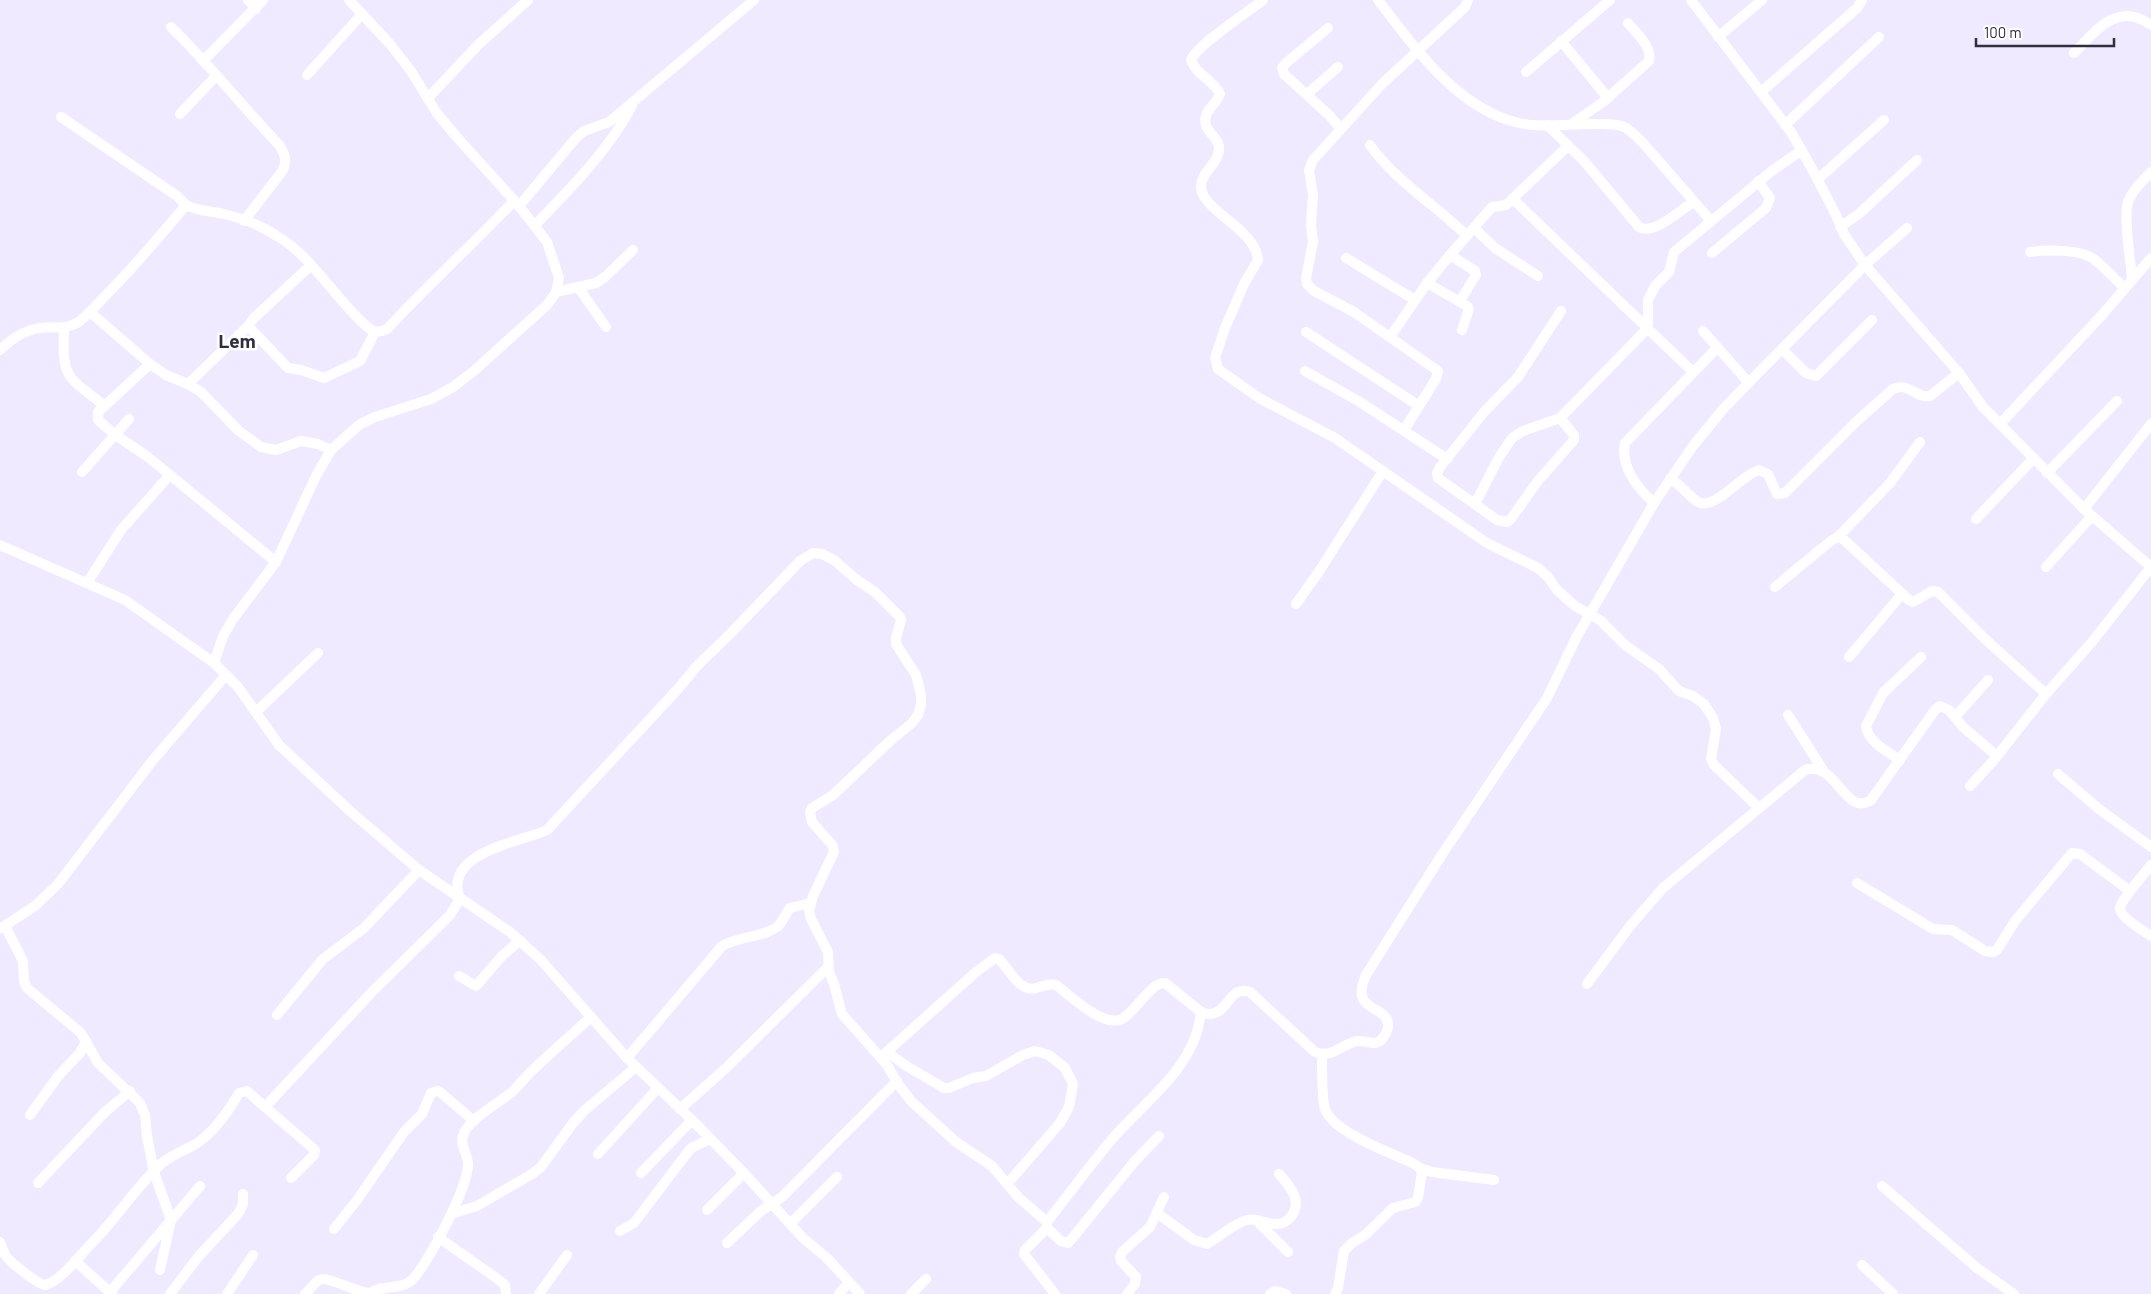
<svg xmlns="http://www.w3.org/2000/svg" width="2151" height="1294" font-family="Barlow,sans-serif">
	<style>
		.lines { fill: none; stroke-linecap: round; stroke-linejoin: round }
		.street { stroke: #fff; stroke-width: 10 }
		.labels { text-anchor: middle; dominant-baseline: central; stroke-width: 5; stroke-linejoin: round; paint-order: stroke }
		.district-label { font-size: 19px; font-weight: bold; fill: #322f3c; stroke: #fff }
	</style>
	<rect width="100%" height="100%" fill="#efeaff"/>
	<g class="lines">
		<g class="street">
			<polyline points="248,0 256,9"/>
			<path d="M 1263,0 C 1248,12 1197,45 1191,60 C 1196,75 1214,80 1220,94 C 1217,103 1208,108 1206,116 C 1201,131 1221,137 1219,150 C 1218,164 1201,172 1201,187 C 1201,210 1256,229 1258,260 L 1244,284 L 1225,328 L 1215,358 L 1218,369 L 1259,398 L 1335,438 L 1487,543 L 1538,568 L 1548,577 L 1557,590 L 1575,606 L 1600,620 L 1625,645 L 1659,669 L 1679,691 L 1693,696 L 1704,704 L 1713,718 L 1716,729 L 1711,759 L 1714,765 L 1759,808"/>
			<path d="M 1378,0 C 1413,45 1451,101 1508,120 C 1536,130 1569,123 1599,124 C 1606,124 1615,124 1622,126 C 1630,129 1636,136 1643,143 L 1711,221"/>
			<polyline points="1691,0 1791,132 1811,167 1836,215 1844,234 1865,265 1959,373 1983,407 2084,509 2151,567"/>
			<path d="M 171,27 C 209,64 243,107 280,146 C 285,155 287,160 283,170 L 244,221"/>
			<polyline points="1328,28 1286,63 1282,68 1284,74 1330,116 1340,128"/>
			<polyline points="1718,37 1762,0"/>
			<polyline points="1561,41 1608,98"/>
			<path d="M 2074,53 C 2097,30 2117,1 2151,25"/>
			<polyline points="203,61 263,0"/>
			<polyline points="1526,72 1610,0"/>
			<polyline points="307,75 362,14"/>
			<polyline points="1761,92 1857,8 1862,0"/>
			<polyline points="1307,94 1338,67"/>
			<polyline points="428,98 479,44 528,0"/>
			<polyline points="180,114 216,76"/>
			<polyline points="61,117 177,196 186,205"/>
			<path d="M 1573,123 L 1603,102 L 1649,61 C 1653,47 1636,33 1628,23"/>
			<path d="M 1547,125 L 1584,161 L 1639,227 C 1654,236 1679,210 1694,202"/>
			<polyline points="1785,125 1879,37"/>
			<path d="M 1370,145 C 1395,181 1436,205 1467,236"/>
			<polyline points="1818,179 1884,120"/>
			<polyline points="1513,199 1693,372"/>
			<polyline points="519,206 576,138 584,131 609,122 754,0"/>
			<path d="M 535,225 C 571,188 608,151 632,106"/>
			<polyline points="1840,227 1860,213 1917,160"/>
			<polyline points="1474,228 1495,248 1538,276"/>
			<path d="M 2030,252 C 2046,250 2079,249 2092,258 C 2104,266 2114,279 2125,288"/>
			<polyline points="1712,253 1766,208 1770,198 1758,181"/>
			<polyline points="1450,255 1475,271 1476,275 1460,301"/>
			<polyline points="1346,258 1415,300"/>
			<path d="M 2132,280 C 2131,262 2123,218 2128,202 C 2132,190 2143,181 2151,172"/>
			<polyline points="1427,283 1467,306 1469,309 1462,330"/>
			<polyline points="578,287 606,327"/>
			<polyline points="556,292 596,283 605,277 633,250"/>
			<polyline points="90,312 150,364"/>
			<polyline points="248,326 288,368 301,370 324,378 360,361 375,332"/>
			<path d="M 64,328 C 62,378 66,376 104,405"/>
			<polyline points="1703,331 1749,383"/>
			<polyline points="1306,332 1419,406"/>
			<polyline points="1390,337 1427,283 1450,255 1492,207 1506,205 1568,146"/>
			<polyline points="1782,349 1806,373 1816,376 1872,320"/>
			<path d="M 0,350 C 11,339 24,330 40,328 C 53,326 64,330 77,323 C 89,315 98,303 107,294 C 136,265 161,235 186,205 C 198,211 211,211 224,214 C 241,218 262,226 277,236 C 309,254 334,296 361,321 C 370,330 375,335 387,329 C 428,285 472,245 514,201"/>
			<polyline points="1305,371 1360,402 1447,459"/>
			<polyline points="188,384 248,326 254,318 310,266"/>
			<polyline points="1560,418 1574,435 1574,440 1537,482 1511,519 1507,522 1497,520 1438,478 1437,473 1441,466 1484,412 1518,377 1561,311"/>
			<polyline points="2000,424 2102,315 2151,258"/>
			<polyline points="1404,430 1436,379 1438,371 1354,312 1314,291 1307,284 1306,278 1313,242 1311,225 1313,195 1309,170 1313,160 1382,84 1465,7 1468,0"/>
			<polyline points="82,472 129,419"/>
			<polyline points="2047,473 2117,401"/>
			<path d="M 1670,479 C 1682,485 1688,496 1698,502 C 1715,511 1741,475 1759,470 L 1768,474 L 1777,494 L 1785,493 L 1857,421 L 1893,389 C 1911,382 1915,399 1930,396 L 1959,373"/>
			<path d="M 1654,503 C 1638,489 1620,466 1625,443 L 1717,348"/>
			<polyline points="1475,504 1498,459 1512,438 1523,431 1560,418 1648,328 1648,300 1655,286 1669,272 1674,252 1773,170 1802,150"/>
			<polyline points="2084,509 2151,424"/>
			<polyline points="1976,519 2033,459"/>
			<polyline points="1838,537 1890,483 1920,442"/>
			<polyline points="0,545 125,600 214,663 238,687 279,745 350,811 419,870 510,932 541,960 627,1058 692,1120 741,1170 803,1238 827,1258 860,1294"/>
			<polyline points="276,562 148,457 114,434 98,420 98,412 150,364 166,375 188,384 201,392 239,431 261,447 276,450 301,441 318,444 331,450"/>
			<polyline points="2046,567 2092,516"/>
			<polyline points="87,583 121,530 169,476"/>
			<polyline points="1775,587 1832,540 1838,537 1843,539 1909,600 1913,602 1932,591 1938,592 1985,639 2046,694"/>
			<polyline points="1296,604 1318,573 1383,471"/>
			<polyline points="1849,657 1902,594"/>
			<polyline points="214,663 223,636 233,619 276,562 316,476 331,450 359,425 375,417 431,399 453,387 475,370 548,304 556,292 559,278 547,242 519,206 455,135 436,112 411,71 390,44 349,0"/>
			<polyline points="256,712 318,653"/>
			<polyline points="1788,715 1823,770"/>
			<polyline points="1955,717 1988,680"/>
			<path d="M 1900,760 C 1888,752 1867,741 1866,726 L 1883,693 L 1921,657"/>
			<polyline points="2058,774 2099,809 2151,847"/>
			<polyline points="1970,786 1994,760 2046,694 2092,642 2151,567"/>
			<polyline points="1857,883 1933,929 1952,930 1985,951 1993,952 1997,950 2015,921 2072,853 2080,854 2130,891 2151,865"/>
			<path d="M 2130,891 C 2127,896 2120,903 2120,909 C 2121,918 2144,931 2151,936"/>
			<polyline points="5,926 23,961 24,981 27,988 81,1033 98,1063 140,1103 145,1115 147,1136 154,1172 171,1220 160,1270"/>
			<polyline points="1,928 35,906 58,884 153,760 226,675"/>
			<polyline points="459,976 476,986 502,956 520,940"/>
			<path d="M 1587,984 L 1630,926 L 1663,888 L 1805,770 C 1836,759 1845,818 1871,800 L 1935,710 L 1940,706 L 1949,710 L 1963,727 L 1997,756"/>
			<polyline points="277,1015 323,959 364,928 419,870"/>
			<polyline points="887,1052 908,1067 944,1088 949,1088 973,1078 986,1076 1023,1055 1035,1051 1049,1055 1065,1068 1073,1084 1069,1107 1060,1123 1008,1183"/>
			<path d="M 1322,1055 C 1322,1065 1322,1101 1325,1109 C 1333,1131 1381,1149 1401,1158 C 1409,1161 1418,1164 1422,1172 L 1418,1198 L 1415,1202 L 1393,1208 L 1365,1235 L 1352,1243 L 1344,1251 L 1338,1288 L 1335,1294"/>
			<path d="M 881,1057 L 976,972 L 995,958 L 999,959 C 1009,969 1020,993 1036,988 C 1044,986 1048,983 1056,985 C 1071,996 1103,1028 1122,1019 C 1131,1014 1139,1002 1146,995 C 1152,989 1157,983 1165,983 L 1201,1012 C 1228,1023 1227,983 1250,992 L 1315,1052 C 1332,1059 1341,1044 1358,1041 C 1365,1040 1374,1046 1380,1041 C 1384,1038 1389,1029 1388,1024 C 1386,1004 1349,1013 1366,975 L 1443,853 L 1547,698 L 1576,638 L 1654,503 L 1693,446 L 1724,408 L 1768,363 L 1865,265 L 1907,228"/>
			<path d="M 627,1058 L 722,946 C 739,936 761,938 777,927 C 783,922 785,914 790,908 L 810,903"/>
			<polyline points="265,1107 315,1150 314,1155 291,1178"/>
			<polyline points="680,1109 725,1069 828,967"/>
			<polyline points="30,1115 59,1075 80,1053 86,1041"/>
			<polyline points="598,1154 658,1088"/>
			<polyline points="1420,1168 1432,1172 1494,1180"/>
			<polyline points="641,1173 692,1120"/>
			<polyline points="38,1183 105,1112 130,1091"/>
			<polyline points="1882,1186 1977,1268 2014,1294"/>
			<polyline points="707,1210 744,1173"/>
			<path d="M 1157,1213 L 1194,1240 L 1207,1244 C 1219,1237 1233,1224 1247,1220 C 1258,1217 1266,1225 1277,1224 C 1282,1224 1287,1221 1290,1218 C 1304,1202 1290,1186 1279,1174"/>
			<polyline points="451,1214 477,1206 532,1174 541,1167 573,1123 585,1110 636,1067"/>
			<path d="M 1047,1222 C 1069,1194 1090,1165 1113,1138 C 1146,1100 1196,1067 1201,1012"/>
			<polyline points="1259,1223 1288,1252"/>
			<polyline points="790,1224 837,1177"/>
			<polyline points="1047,1228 1061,1241 1068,1243 1070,1241 1135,1161 1159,1136"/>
			<polyline points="334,1229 357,1200 404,1132 422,1114 431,1093 437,1091 440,1092 474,1121"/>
			<polyline points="620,1231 634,1223 691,1148 710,1139"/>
			<polyline points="438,1237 499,1280 505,1285 506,1294"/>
			<path d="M 0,1242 C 2,1247 3,1252 6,1256 C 10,1262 40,1286 45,1285 C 60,1282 80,1255 91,1244 C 116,1219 135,1188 161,1164 C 171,1155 183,1151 194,1145 C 213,1134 228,1112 239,1093 L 247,1091 L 265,1107 L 371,993 L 450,915 L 460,899 C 442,852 521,842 547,830 L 677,690 L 697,666 L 732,632 L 800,561 L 813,553 L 822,554 L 834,560 L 857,580 L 875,592 L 900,617 L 901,620 L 896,638 L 896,644 L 916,675 L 921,695 L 921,705 L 918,715 L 912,723 L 890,741 L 833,795 L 812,808 L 810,812 L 812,822 L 833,846 L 834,852 L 813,896 L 809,911 L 811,919 L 828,952 L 829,972 L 834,984 L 842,1014 L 887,1065 L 898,1084 L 911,1101 L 956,1142 L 992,1166 L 1019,1198 L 1047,1222 L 1047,1228 L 1025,1250 L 1024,1254 L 1055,1294"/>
			<polyline points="727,1243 761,1211 782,1197 897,1081"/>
			<polyline points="75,1261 112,1294"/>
			<polyline points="1862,1265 1893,1294"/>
			<polyline points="110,1292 200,1186"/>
			<polyline points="170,1294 198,1257 238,1214 243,1204 243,1194"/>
			<polyline points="227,1294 253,1255"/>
			<path d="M 305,1294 C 310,1290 314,1283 319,1280 C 328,1275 355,1293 370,1293"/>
			<path d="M 369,1294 C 382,1283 402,1292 414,1278 C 431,1257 466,1191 468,1166 C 469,1154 458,1145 464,1133 C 472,1117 499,1103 513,1091 C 521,1083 528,1074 537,1066 C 554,1050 572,1034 590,1018"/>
			<polyline points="539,1294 567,1255"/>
			<polyline points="839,1294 849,1282"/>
			<polyline points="911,1294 926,1279"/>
			<polyline points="1127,1294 1135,1284 1136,1277 1121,1261 1120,1257 1123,1251 1150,1227 1164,1197"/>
			<polyline points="1270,1294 1275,1291 1286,1294"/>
		</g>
	</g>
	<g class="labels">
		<g class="district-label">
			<text x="237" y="340">Lem</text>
		</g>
	</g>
	<path d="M1976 38v8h138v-8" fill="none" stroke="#322f3c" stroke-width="2.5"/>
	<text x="1984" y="38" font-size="15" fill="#322f3c" stroke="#ffffff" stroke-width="4" paint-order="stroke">100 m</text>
</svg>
